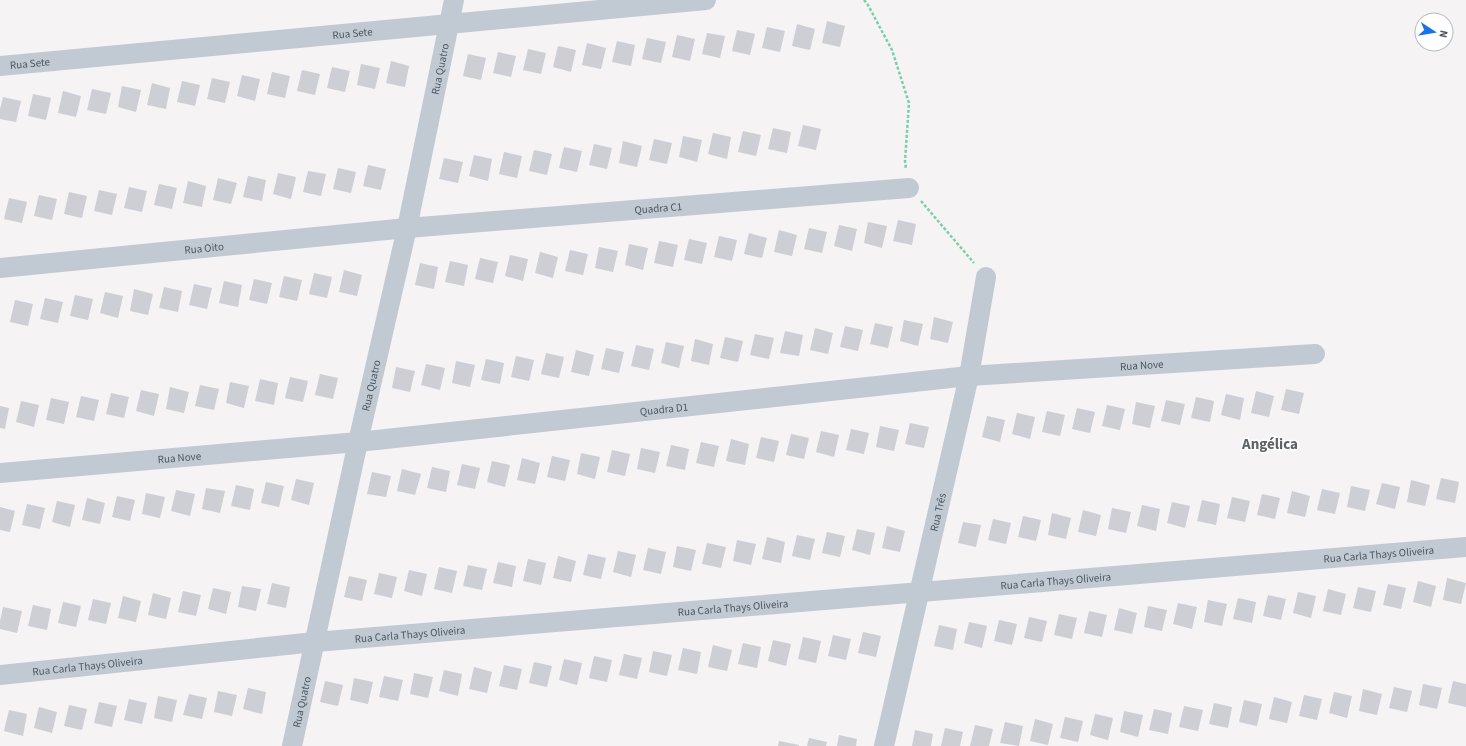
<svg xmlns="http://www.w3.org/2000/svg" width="1466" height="746" font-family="'Source Sans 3',sans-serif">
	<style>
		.building { fill: #cdcfd5 }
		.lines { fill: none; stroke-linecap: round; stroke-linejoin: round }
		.path { stroke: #7ad0a6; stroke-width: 2.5; stroke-dasharray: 3 2; stroke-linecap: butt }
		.street { stroke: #c1cad2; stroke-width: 20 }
		.labels { text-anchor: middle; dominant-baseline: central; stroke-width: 3; stroke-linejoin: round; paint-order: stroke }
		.street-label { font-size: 11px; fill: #4a5661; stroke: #fff }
		.district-label { font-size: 15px; font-weight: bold; fill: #5f6368; stroke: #fff }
	</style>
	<rect width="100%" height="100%" fill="#f5f3f3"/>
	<g class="building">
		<polygon points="827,21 845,26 840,47 822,43"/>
		<polygon points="797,24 815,29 810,50 792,46"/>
		<polygon points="767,27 785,31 780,52 762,48"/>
		<polygon points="737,30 755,34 750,55 732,51"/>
		<polygon points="707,33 725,36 720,58 702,54"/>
		<polygon points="677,35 695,39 690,61 672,57"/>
		<polygon points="647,38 666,42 661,63 642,59"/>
		<polygon points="617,41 635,45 631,66 612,62"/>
		<polygon points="587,43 606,48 601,69 582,65"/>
		<polygon points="558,46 576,50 571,72 553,67"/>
		<polygon points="528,49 546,53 541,74 523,70"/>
		<polygon points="498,52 516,56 511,77 493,73"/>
		<polygon points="468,54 486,58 481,80 463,76"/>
		<polygon points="391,61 409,66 405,87 386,83"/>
		<polygon points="361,64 380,68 375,89 357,85"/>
		<polygon points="332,67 350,71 345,92 327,88"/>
		<polygon points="302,70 320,74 315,95 297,91"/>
		<polygon points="272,72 290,76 285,98 267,94"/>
		<polygon points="242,75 260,79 255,101 237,96"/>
		<polygon points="212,78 230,82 225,103 207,99"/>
		<polygon points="182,81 200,85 195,106 177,102"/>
		<polygon points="152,83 170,88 166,109 147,105"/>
		<polygon points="122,86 141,90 136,112 118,107"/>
		<polygon points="92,89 111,93 106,114 87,110"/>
		<polygon points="63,91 81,96 76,117 58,113"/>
		<polygon points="33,94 51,98 46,120 28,116"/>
		<polygon points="3,97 21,101 16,122 0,119 0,109"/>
		<polygon points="803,125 821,129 816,150 798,146"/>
		<polygon points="773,128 791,132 787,153 768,149"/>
		<polygon points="743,131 761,135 756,156 738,152"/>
		<polygon points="713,133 731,137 727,159 708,154"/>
		<polygon points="683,136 702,140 697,162 679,157"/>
		<polygon points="654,139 672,143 667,164 649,160"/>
		<polygon points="623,141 642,146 637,167 619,163"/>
		<polygon points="594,144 612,148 607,169 589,165"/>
		<polygon points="564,147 582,151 577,172 559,168"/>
		<polygon points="534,150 552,154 547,175 529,171"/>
		<polygon points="504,152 522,156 517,178 499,174"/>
		<polygon points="474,155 492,159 488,181 469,176"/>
		<polygon points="444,158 463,162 458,183 439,179"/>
		<polygon points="368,165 386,169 381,190 363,186"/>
		<polygon points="338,168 356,172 351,193 333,189"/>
		<polygon points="308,171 326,174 321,196 303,192"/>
		<polygon points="278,173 296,177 291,199 273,194"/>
		<polygon points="248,176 266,180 262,201 243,197"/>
		<polygon points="218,178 237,183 231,204 213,200"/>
		<polygon points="188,181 206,186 202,207 183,203"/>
		<polygon points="159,184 177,188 172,209 154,205"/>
		<polygon points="129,187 147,191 142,212 124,208"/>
		<polygon points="99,190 117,194 112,215 94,211"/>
		<polygon points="69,192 87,196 82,218 64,214"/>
		<polygon points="39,195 57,199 52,220 34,216"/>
		<polygon points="9,198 27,202 22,223 4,219"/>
		<polygon points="898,220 916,224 912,245 893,241"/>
		<polygon points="868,222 887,226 882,248 864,243"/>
		<polygon points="839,225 857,229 852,251 834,246"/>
		<polygon points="809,228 827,232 822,253 804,249"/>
		<polygon points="779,230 797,235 792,256 774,252"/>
		<polygon points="749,233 767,238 762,258 744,254"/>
		<polygon points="719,236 737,240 732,261 714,257"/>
		<polygon points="689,239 707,243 702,264 684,260"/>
		<polygon points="659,241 678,245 673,267 654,263"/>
		<polygon points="629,244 648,248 643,270 625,265"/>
		<polygon points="599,247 618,251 613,272 595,268"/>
		<polygon points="570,250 588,254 583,275 565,271"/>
		<polygon points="540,252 558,257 553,278 535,273"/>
		<polygon points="510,255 528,259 523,281 505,276"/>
		<polygon points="480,258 498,262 493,283 475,279"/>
		<polygon points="450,261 468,265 464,286 445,282"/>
		<polygon points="420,263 438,267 434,289 415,285"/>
		<polygon points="344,270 362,275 357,296 339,292"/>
		<polygon points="314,273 332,277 327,298 309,294"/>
		<polygon points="284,276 302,280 297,301 279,297"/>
		<polygon points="254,279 272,283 267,304 249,300"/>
		<polygon points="224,281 242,285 238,307 219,303"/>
		<polygon points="194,284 212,288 207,309 189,305"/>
		<polygon points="164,287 182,291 178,312 159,308"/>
		<polygon points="134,289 153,294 148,315 130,311"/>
		<polygon points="105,292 123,296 118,318 100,313"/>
		<polygon points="75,295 93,299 88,320 70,316"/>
		<polygon points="45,298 63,302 58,323 40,319"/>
		<polygon points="15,300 33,304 28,326 10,322"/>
		<polygon points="934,317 953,322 948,343 930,339"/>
		<polygon points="904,320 923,324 918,346 900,341"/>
		<polygon points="875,323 893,327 888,348 870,344"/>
		<polygon points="845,326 863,330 858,351 840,347"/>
		<polygon points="815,328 833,333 828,354 810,350"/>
		<polygon points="785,331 803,335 799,356 780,353"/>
		<polygon points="755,334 774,338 769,359 750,355"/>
		<polygon points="725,337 743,341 738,362 720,358"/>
		<polygon points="695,339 713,344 709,365 691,361"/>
		<polygon points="666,342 684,346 679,368 661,363"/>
		<polygon points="636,345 654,349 649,370 631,366"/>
		<polygon points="606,348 624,352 619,373 601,369"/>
		<polygon points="576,350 594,355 589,376 571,372"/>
		<polygon points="546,353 564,357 559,378 541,374"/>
		<polygon points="516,356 534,360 529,381 511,377"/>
		<polygon points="486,359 504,363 500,384 481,380"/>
		<polygon points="456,361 475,365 470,387 452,383"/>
		<polygon points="426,364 445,368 440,390 421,385"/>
		<polygon points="396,367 415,371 410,392 392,388"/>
		<polygon points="320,374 338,378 333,399 315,395"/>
		<polygon points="290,377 308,381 303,402 285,398"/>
		<polygon points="260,379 278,383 274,405 255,401"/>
		<polygon points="230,382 249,386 244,408 226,403"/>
		<polygon points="200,385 219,389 214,410 195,406"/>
		<polygon points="170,387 189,392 184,413 166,409"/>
		<polygon points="1286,389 1304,393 1299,414 1281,410"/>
		<polygon points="141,390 159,394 154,416 136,411"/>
		<polygon points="1256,391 1274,396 1269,417 1251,413"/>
		<polygon points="111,393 129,397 124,418 106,414"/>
		<polygon points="1226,394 1244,398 1240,420 1221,415"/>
		<polygon points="81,396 99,400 94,421 76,417"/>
		<polygon points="1196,397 1214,401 1210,422 1191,418"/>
		<polygon points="51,398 69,402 64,424 46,420"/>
		<polygon points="1166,400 1185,404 1180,425 1161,421"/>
		<polygon points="21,401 39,405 34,427 16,422"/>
		<polygon points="1136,402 1155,406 1150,428 1132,424"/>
		<polygon points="1107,405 1125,409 1120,430 1102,426"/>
		<polygon points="0,406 9,408 5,429 0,428"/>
		<polygon points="1077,408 1095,412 1090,433 1072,429"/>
		<polygon points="1047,411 1065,415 1060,436 1042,432"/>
		<polygon points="1017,413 1035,417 1030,439 1012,434"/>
		<polygon points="987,416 1005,420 1000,442 982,437"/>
		<polygon points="910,423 929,427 924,448 905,444"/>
		<polygon points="880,426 899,430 894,451 876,447"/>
		<polygon points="851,429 869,433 864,454 846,450"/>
		<polygon points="821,431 839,435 834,457 816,452"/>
		<polygon points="791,434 809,438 804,459 786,455"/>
		<polygon points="761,437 779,441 774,462 756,458"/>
		<polygon points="731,439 749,444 745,465 726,461"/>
		<polygon points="701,442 719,446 714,467 696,463"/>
		<polygon points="671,445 689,449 685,470 666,466"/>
		<polygon points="641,448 660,452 655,473 637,469"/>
		<polygon points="612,450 630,454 625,476 607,472"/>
		<polygon points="581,453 600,457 595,479 577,474"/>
		<polygon points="552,456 570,460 565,481 547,477"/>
		<polygon points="522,458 540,463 535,484 517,480"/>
		<polygon points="492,461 510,465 505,487 487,482"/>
		<polygon points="462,464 480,468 475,489 457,485"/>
		<polygon points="432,467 450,471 446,492 427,488"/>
		<polygon points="402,469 421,474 415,495 397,491"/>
		<polygon points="372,472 391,476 386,497 367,494"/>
		<polygon points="1441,478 1459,482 1455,503 1436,499"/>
		<polygon points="296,479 314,483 309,505 291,500"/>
		<polygon points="1411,480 1430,485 1425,506 1407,502"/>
		<polygon points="266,482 284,486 279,507 261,503"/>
		<polygon points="1382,483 1400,487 1395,509 1376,504"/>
		<polygon points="236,485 254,489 250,510 231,506"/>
		<polygon points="1351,486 1370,490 1365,511 1347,507"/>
		<polygon points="206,488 225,491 220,513 202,509"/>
		<polygon points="1322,489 1340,493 1335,514 1317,510"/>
		<polygon points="176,490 195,494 190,516 171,511"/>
		<polygon points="1292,491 1310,496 1305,517 1287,513"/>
		<polygon points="146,493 165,497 160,518 142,514"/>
		<polygon points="1262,494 1280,498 1275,519 1257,515"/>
		<polygon points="117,496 135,500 130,521 112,517"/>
		<polygon points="1232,497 1250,501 1245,522 1227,518"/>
		<polygon points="87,498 105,503 100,524 82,520"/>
		<polygon points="1202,500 1220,504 1216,525 1197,521"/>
		<polygon points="57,501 75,505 70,527 52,522"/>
		<polygon points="1172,502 1190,506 1185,528 1167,523"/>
		<polygon points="27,504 45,508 40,529 22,525"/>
		<polygon points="1142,505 1160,509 1156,531 1137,526"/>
		<polygon points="0,507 15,511 10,532 0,530"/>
		<polygon points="1112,508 1131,512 1126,533 1108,529"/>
		<polygon points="1083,510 1101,515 1096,536 1078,532"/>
		<polygon points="1052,513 1071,518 1066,539 1048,535"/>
		<polygon points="1023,516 1041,520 1036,541 1018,537"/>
		<polygon points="993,519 1011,523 1006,544 988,540"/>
		<polygon points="963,522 981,525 976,547 958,543"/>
		<polygon points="887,526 905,531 900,552 882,548"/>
		<polygon points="857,529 875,533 870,555 852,550"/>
		<polygon points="827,532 845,536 840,557 822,553"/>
		<polygon points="797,535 815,539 810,560 792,556"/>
		<polygon points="767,537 785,542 781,563 762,559"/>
		<polygon points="737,540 756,544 751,565 733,561"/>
		<polygon points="707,543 726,547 721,568 702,564"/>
		<polygon points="677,546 696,550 691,571 673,567"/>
		<polygon points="648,548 666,552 661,574 643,570"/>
		<polygon points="618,551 636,555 631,577 613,572"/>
		<polygon points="588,554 606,558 601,579 583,575"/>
		<polygon points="558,556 576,561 571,582 553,578"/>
		<polygon points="528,559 546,563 541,585 523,581"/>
		<polygon points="498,562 516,566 512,587 493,583"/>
		<polygon points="468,565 487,569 482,590 463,586"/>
		<polygon points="439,567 457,571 452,593 434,589"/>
		<polygon points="409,570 427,574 422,596 404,591"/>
		<polygon points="379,573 397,577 392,598 374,594"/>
		<polygon points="349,576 367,580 362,601 344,597"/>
		<polygon points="1447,578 1466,583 1461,604 1443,600"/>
		<polygon points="1418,581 1436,586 1431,607 1413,602"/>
		<polygon points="272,583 290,587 286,608 267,604"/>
		<polygon points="1388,584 1406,588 1401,609 1383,605"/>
		<polygon points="242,586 261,589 256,611 238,607"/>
		<polygon points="1358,587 1376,591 1371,612 1353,608"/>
		<polygon points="213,588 231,592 226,614 208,609"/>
		<polygon points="1328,589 1346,594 1341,615 1323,611"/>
		<polygon points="183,591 201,595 196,616 178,612"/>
		<polygon points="1298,592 1316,596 1311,618 1293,613"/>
		<polygon points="153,593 171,598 166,619 148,615"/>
		<polygon points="1268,595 1286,599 1281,620 1263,616"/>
		<polygon points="123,596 141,601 136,622 118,618"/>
		<polygon points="1238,598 1256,602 1252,623 1233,619"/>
		<polygon points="93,599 111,603 106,624 88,620"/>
		<polygon points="1208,600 1227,604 1222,626 1204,622"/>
		<polygon points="63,602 81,606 76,627 58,623"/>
		<polygon points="1178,603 1197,607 1192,629 1173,624"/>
		<polygon points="33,605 51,609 47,630 28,626"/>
		<polygon points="1148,606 1167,610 1162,631 1144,627"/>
		<polygon points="3,607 22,611 17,633 0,629 0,621"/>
		<polygon points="1119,608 1137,613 1132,634 1114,630"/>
		<polygon points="1089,611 1107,615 1102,637 1084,633"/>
		<polygon points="1059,614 1077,618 1072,639 1054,635"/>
		<polygon points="1029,617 1047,621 1042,642 1024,638"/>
		<polygon points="999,620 1017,624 1012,645 994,641"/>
		<polygon points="969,622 987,626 982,648 964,643"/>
		<polygon points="939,625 957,629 953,650 934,646"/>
		<polygon points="863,632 881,636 876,657 858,653"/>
		<polygon points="833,635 851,639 846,660 828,656"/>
		<polygon points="803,637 821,641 816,663 798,659"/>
		<polygon points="773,640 791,644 786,666 768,661"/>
		<polygon points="743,643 761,647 757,668 738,664"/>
		<polygon points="713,645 732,650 727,671 708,667"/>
		<polygon points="683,648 701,652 697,674 678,670"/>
		<polygon points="653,651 672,655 667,676 649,672"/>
		<polygon points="624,654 642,658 637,679 619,675"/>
		<polygon points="594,656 612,660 607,682 589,678"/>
		<polygon points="564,659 582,663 577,685 559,680"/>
		<polygon points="534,662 552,666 547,687 529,683"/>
		<polygon points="504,665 522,669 517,690 499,686"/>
		<polygon points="474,667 492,672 487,693 469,689"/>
		<polygon points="444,670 462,674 458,696 439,691"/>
		<polygon points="414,673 433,677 428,698 410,694"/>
		<polygon points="384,676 403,680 398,701 379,697"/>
		<polygon points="354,678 373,682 368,704 350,700"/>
		<polygon points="325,681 343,685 338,706 320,702"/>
		<polygon points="1453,681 1466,684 1466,707 1448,703"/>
		<polygon points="1423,684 1442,688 1437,709 1419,705"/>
		<polygon points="1394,687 1412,691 1407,712 1389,708"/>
		<polygon points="248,688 266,692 262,714 243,709"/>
		<polygon points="1363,689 1382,694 1377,715 1359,711"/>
		<polygon points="218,691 237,695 232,716 214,712"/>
		<polygon points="1334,692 1352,696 1347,718 1329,713"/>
		<polygon points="189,694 207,698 202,719 183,715"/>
		<polygon points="1304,695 1322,699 1317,720 1299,716"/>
		<polygon points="158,696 177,700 172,722 154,718"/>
		<polygon points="1274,697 1292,702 1287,723 1269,719"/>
		<polygon points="129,699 147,703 142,724 124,720"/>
		<polygon points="1244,700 1262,704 1257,726 1239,722"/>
		<polygon points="99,702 117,706 112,727 94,723"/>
		<polygon points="1214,703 1232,707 1228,728 1209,724"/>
		<polygon points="69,705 87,709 82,730 64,726"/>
		<polygon points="1184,706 1203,710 1198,731 1179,727"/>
		<polygon points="39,707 57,712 52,733 34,728"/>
		<polygon points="1154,709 1172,713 1168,734 1149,730"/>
		<polygon points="9,710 27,714 23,736 4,731"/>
		<polygon points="1124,711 1143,715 1138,737 1120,732"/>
		<polygon points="1095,714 1113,718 1108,740 1090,735"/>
		<polygon points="1065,717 1083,721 1078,742 1060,738"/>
		<polygon points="1035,719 1053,724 1048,745 1030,741"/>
		<polygon points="1005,722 1023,726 1019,746 1000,743"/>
		<polygon points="975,725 993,729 989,746 970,746"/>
		<polygon points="945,728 963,732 960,746 941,746"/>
		<polygon points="915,730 933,734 931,746 912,746"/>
		<polygon points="839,735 857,739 856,746 837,746"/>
		<polygon points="809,738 827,742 826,746 807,746"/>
		<polygon points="779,741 799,745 799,746 778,746"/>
	</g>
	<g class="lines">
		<g class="path">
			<polyline points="864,0 868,5 892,50 909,103 905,161 906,169"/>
			<polyline points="921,201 974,263"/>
		</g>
		<g class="street">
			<path id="s1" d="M 0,66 L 706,0"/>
			<path id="s2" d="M 0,268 L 407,228 L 909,188"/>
			<path id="s3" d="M 0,473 L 358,442 L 969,376 L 1315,354"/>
			<path id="s4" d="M 0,675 L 315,642 L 1466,547"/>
			<path id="s5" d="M 292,746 L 358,442 L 407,228 L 454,0"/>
			<path id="s6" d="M 884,746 L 969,376 L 986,277"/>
		</g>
	</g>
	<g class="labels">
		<g class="street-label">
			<text stroke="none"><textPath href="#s1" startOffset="354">Rua Sete</textPath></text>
			<text stroke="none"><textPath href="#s1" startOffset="30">Rua Sete</textPath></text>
			<text stroke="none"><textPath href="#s5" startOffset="693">Rua Quatro</textPath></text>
			<text stroke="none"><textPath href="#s2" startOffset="661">Quadra C1</textPath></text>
			<text stroke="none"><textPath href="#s2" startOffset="205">Rua Oito</textPath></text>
			<text stroke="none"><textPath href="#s3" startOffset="1147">Rua Nove</textPath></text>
			<text stroke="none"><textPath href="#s5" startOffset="369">Rua Quatro</textPath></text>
			<text stroke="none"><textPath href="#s3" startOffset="667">Quadra D1</textPath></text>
			<text stroke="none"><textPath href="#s3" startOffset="180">Rua Nove</textPath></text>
			<text stroke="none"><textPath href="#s6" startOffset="240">Rua Três</textPath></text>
			<text stroke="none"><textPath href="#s4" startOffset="1384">Rua Carla Thays Oliveira</textPath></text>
			<text stroke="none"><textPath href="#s4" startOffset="1060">Rua Carla Thays Oliveira</textPath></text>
			<text stroke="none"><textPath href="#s4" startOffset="736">Rua Carla Thays Oliveira</textPath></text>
			<text stroke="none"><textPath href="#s4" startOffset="412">Rua Carla Thays Oliveira</textPath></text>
			<text stroke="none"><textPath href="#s4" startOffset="88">Rua Carla Thays Oliveira</textPath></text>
			<text stroke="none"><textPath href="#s5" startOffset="45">Rua Quatro</textPath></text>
		</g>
		<g class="district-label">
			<text x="1270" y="444">Angélica</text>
		</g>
	</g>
	<g transform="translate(1434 32) rotate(102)"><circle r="19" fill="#ffffff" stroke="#b7bbc0"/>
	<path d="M0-3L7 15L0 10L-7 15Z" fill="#1a73e8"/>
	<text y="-6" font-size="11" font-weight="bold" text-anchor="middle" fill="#4a5661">N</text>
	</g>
</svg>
